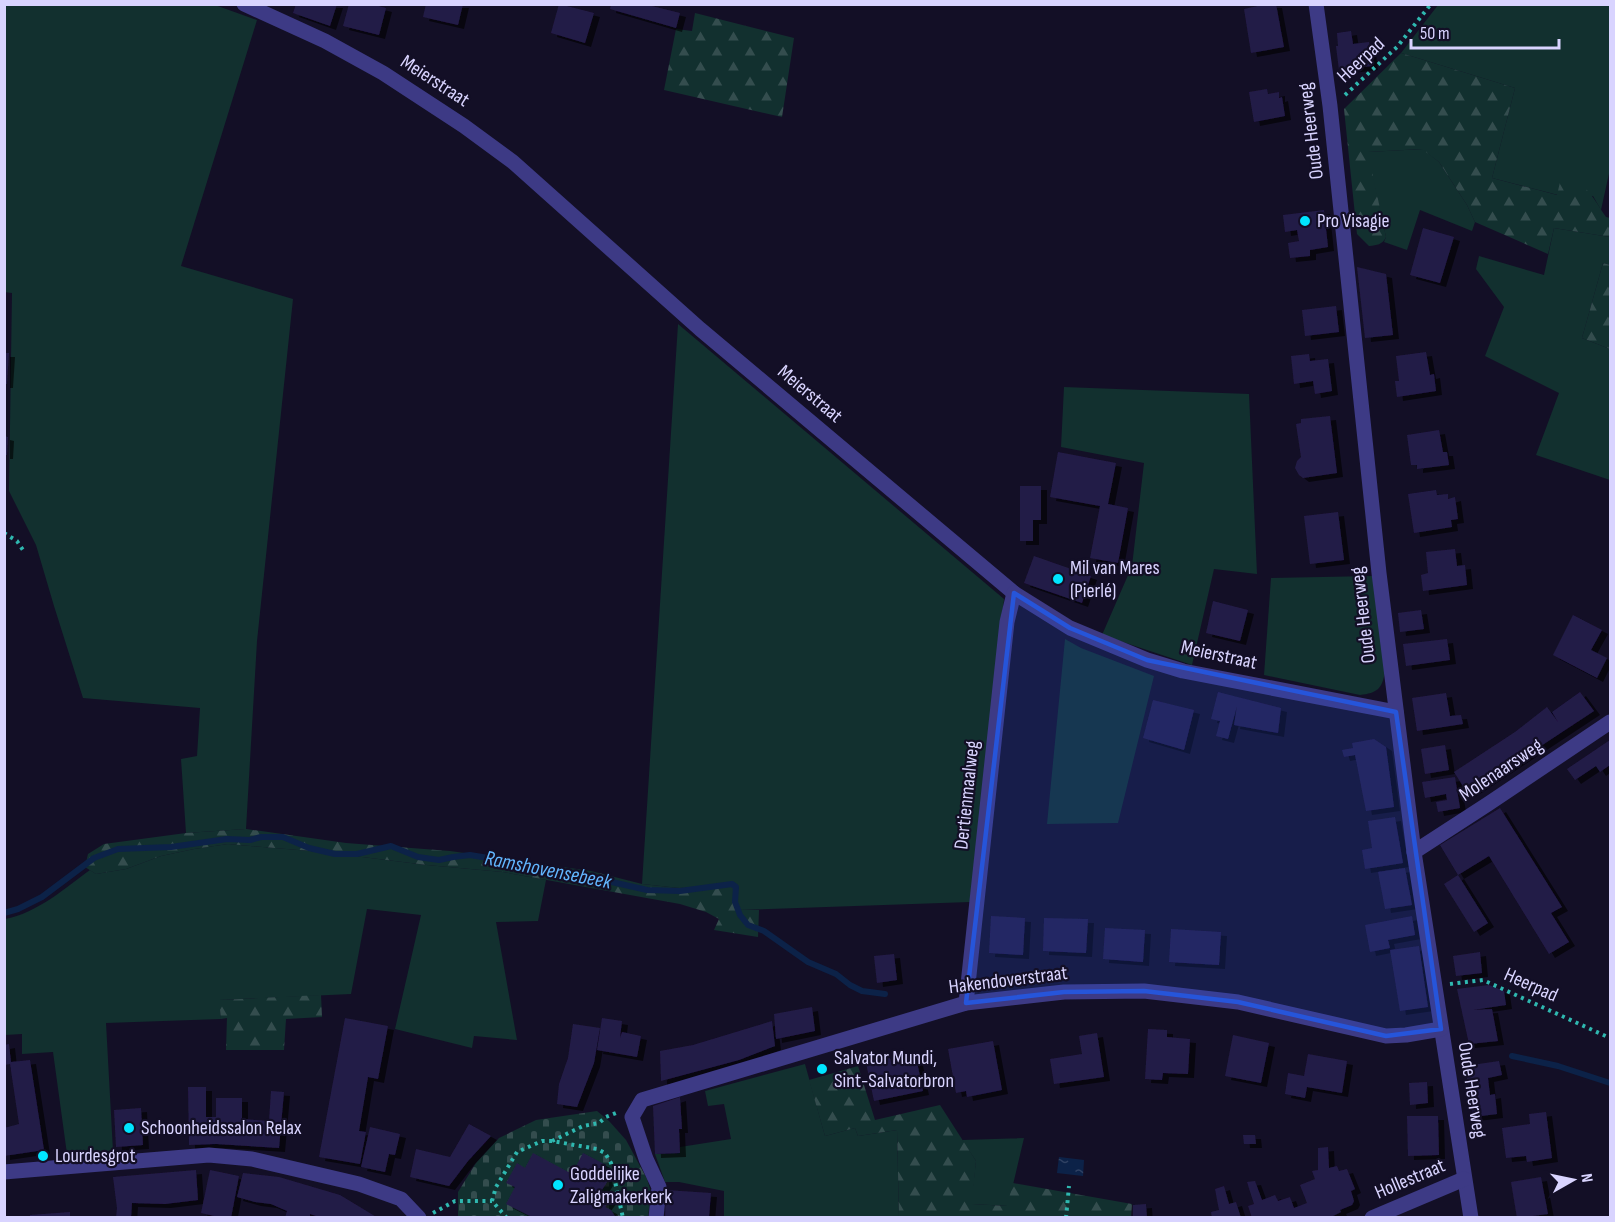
<svg xmlns="http://www.w3.org/2000/svg" width="1615" height="1222" font-family="'Sofia Sans Condensed',sans-serif">
	<style>
		.green { fill: #12302f }
		.forest { fill: url(#forest-firs) }
		.cemetery { fill: url(#cemetery-stones) }
		.water { fill: url(#water-ripples) }
		.lines { fill: none; stroke-linecap: round; stroke-linejoin: round }
		.stream { stroke: #0c2248; stroke-width: 6 }
		.building { fill: #241b47; filter: url(#shadow) }
		.path { stroke: #2fb8b0; stroke-width: 4; stroke-dasharray: 3 4.5; stroke-linecap: butt }
		.minor { stroke: #3d3a85; stroke-width: 15 }
		.marked { fill: #2655da; fill-opacity: 0.2; stroke: #2655da; stroke-width: 4.5; stroke-linejoin: round }
		.poi-dot { fill: #00e5ff; stroke: #130f26; stroke-width: 2 }
		.labels { text-anchor: middle; dominant-baseline: central; stroke-width: 4.5; stroke-linejoin: round; paint-order: stroke }
		.street-label { font-size: 20px; fill: #d9d4ff; stroke: #130f26 }
		.poi-label { font-size: 20px; fill: #d9d4ff; stroke: #130f26; text-anchor: start }
		.water-label { font-size: 21px; font-style: italic; fill: #62b6ff; stroke: #130f26 }
	</style>
	<defs>
		<pattern id="forest-firs" width="22" height="20" patternUnits="userSpaceOnUse" patternTransform="scale(1.5)"><rect width="22" height="20" fill="#12302f"/><path d="M5 1l3.5 6h-7zM16 11l3.5 6h-7z" fill="#344d4e"/></pattern>
		<pattern id="cemetery-stones" width="16" height="16" patternUnits="userSpaceOnUse" patternTransform="scale(1.5)"><rect width="16" height="16" fill="#12302f"/><path d="M2 7V4a2 2 0 0 1 4 0v3zM10 15v-3a2 2 0 0 1 4 0v3z" fill="#344d4e"/></pattern>
		<pattern id="water-ripples" width="26" height="14" patternUnits="userSpaceOnUse" patternTransform="scale(1.5)"><rect width="26" height="14" fill="#0c2248"/><path d="M2 4q2-2 4 0t4 0M15 11q2-2 4 0t4 0" fill="none" stroke="#2f4163"/></pattern>
		<filter id="shadow"><feDropShadow dx="6" dy="4" stdDeviation="0" flood-color="#0009"/></filter>
	</defs>
	<rect width="100%" height="100%" fill="#130f26"/>
	<g class="green">
		<polygon points="4,5 215,5 257,20 181,266 293,299 257,641 246,829 186,833 181,759 197,756 200,708 83,698 54,606 36,545 9,491 12,293 4,292"/>
		<polygon points="1438,5 1610,5 1610,169 1601,210 1593,196 1558,195 1492,178 1515,88 1401,53"/>
		<polygon points="1423,149 1439,162 1467,205 1475,222 1472,231 1420,210 1407,250 1384,242 1386,237 1367,152"/>
		<polygon points="1554,228 1610,237 1610,265 1603,263 1582,338 1610,349 1610,480 1536,455 1559,393 1485,356 1504,307 1476,269 1479,256 1544,275"/>
		<polygon points="678,324 1004,599 970,902 739,910 738,886 679,888 642,884"/>
		<polygon points="1064,387 1249,394 1257,574 1214,569 1192,665 1102,635 1132,566 1144,463 1061,447"/>
		<path d="M 1373,576 L 1385,672 C 1382,689 1377,693 1360,695 L 1264,675 L 1271,578 Z"/>
		<polygon points="1065,639 1081,648 1154,676 1118,823 1047,824"/>
		<path d="M 228,844 L 322,852 L 427,865 L 503,872 L 546,880 L 538,921 L 496,922 L 517,1040 L 474,1036 L 472,1048 L 395,1029 L 421,915 L 367,909 L 351,994 L 220,1000 L 221,1019 L 106,1023 L 113,1151 L 67,1154 L 53,1052 L 22,1054 L 22,1034 L 5,1035 L 5,919 C 37,913 64,889 90,870 L 96,874 L 126,869 L 161,856 L 194,849 Z"/>
		<polygon points="805,1064 825,1136 855,1128 858,1136 897,1130 899,1217 724,1217 724,1191 679,1182 665,1182 655,1154 680,1153 680,1147 731,1139 724,1104 708,1106 705,1091"/>
		<polygon points="1024,1138 1008,1206 971,1204 976,1161 962,1140"/>
	</g>
	<g class="forest">
		<polygon points="695,13 794,38 782,117 664,90 676,29 692,31"/>
		<path d="M 1401,53 L 1515,88 L 1492,178 L 1557,195 L 1561,178 C 1588,182 1592,197 1606,217 L 1610,218 L 1610,237 L 1554,228 L 1548,254 L 1475,222 L 1467,205 L 1439,162 L 1422,149 L 1368,152 L 1386,237 C 1382,245 1377,245 1369,246 L 1357,234 L 1344,109 Z"/>
		<polygon points="1603,263 1610,265 1610,349 1582,338"/>
		<polygon points="246,829 346,843 450,851 591,871 642,884 679,888 739,886 739,910 759,910 758,937 714,930 719,919 706,912 680,904 503,872 427,865 322,852 228,844 194,849 161,856 126,869 96,874 85,867 88,854 104,844 186,833"/>
		<polygon points="321,995 322,1017 286,1019 284,1050 226,1050 227,1018 221,1019 219,1000"/>
		<polygon points="858,1066 875,1120 940,1105 976,1161 972,1204 1007,1206 1013,1183 1132,1204 1131,1217 899,1217 897,1130 858,1136 855,1128 825,1136 809,1080"/>
	</g>
	<polygon class="cemetery" points="597,1111 609,1121 626,1140 647,1179 651,1192 648,1217 458,1218 458,1192 476,1163 499,1138 536,1120"/>
	<polygon class="water" points="1059,1157 1084,1160 1083,1176 1057,1173"/>
	<g class="lines">
		<g class="stream">
			<polyline points="4,913 18,909 42,897 94,858 118,849 171,847 227,839 250,840 261,837 283,837 309,848 335,854 357,854 391,846 418,857 439,860 453,857 470,855 555,869 647,890 680,891 732,884 736,887 735,902 740,915 748,925 764,931 808,962 836,974 850,985 862,991 885,994"/>
			<polyline points="1512,1056 1558,1066 1610,1083"/>
		</g>
	</g>
	<g class="building">
		<polygon points="296,4 337,4 330,26 293,13"/>
		<polygon points="349,4 371,4 386,8 379,35 343,26"/>
		<polygon points="426,4 463,4 458,25 423,17"/>
		<polygon points="559,4 594,13 585,43 551,33"/>
		<polygon points="1267,4 1276,4 1284,47 1251,53 1244,9"/>
		<polygon points="611,5 648,5 680,13 676,28 610,9"/>
		<polygon points="1351,31 1353,44 1369,42 1372,66 1339,70 1336,46 1338,46 1337,33"/>
		<polygon points="1267,89 1268,94 1279,92 1279,98 1282,97 1285,116 1254,122 1249,92"/>
		<polygon points="1324,210 1328,247 1310,250 1310,256 1290,258 1288,243 1299,241 1297,230 1285,232 1283,215"/>
		<polygon points="1423,228 1454,237 1440,283 1410,275"/>
		<polygon points="1357,267 1386,274 1393,335 1365,338"/>
		<polygon points="1336,306 1339,332 1305,336 1302,310"/>
		<polygon points="1426,352 1430,375 1434,374 1436,391 1397,397 1395,381 1399,381 1396,356"/>
		<polygon points="4,353 9,353 7,384 4,384"/>
		<polygon points="1309,354 1310,361 1328,359 1332,391 1315,394 1313,381 1294,384 1291,356"/>
		<polygon points="1330,416 1337,473 1303,478 1299,475 1295,468 1297,461 1301,457 1296,424 1301,423 1301,419"/>
		<polygon points="1439,430 1443,452 1447,452 1449,465 1417,469 1417,465 1411,465 1407,435"/>
		<polygon points="4,436 8,437 7,455 4,455"/>
		<polygon points="1058,452 1116,463 1108,504 1128,508 1118,563 1090,558 1100,506 1050,497"/>
		<polygon points="1020,486 1041,486 1041,520 1033,520 1033,541 1020,541"/>
		<polygon points="1436,490 1437,495 1448,494 1448,499 1455,497 1458,519 1451,520 1452,527 1414,533 1408,494"/>
		<polygon points="1338,512 1344,560 1310,564 1304,516"/>
		<polygon points="1455,549 1457,566 1465,565 1467,585 1423,591 1421,575 1428,573 1426,552"/>
		<polygon points="1034,556 1091,576 1082,603 1024,583"/>
		<polygon points="1213,601 1248,610 1240,641 1206,633"/>
		<polygon points="1421,610 1424,629 1400,632 1398,613"/>
		<polygon points="1573,615 1602,630 1591,650 1607,658 1597,678 1553,655"/>
		<polygon points="1447,639 1450,660 1406,666 1403,644"/>
		<polygon points="1218,692 1281,708 1278,733 1234,725 1237,706 1228,739 1216,736 1220,721 1211,719"/>
		<polygon points="1580,692 1594,711 1468,794 1454,772 1515,732 1547,707 1558,722 1552,712"/>
		<polygon points="1446,693 1450,716 1461,715 1463,724 1417,731 1412,698"/>
		<polygon points="1153,700 1194,710 1184,750 1143,738"/>
		<polygon points="1374,739 1386,747 1394,807 1366,811 1355,755 1344,757 1342,750 1353,748 1352,743"/>
		<polygon points="1610,740 1610,765 1600,772 1596,766 1575,780 1567,769"/>
		<polygon points="1445,745 1449,770 1425,774 1421,749"/>
		<polygon points="1455,777 1460,808 1438,812 1436,802 1447,800 1446,794 1425,798 1422,782"/>
		<polygon points="1500,808 1562,907 1551,913 1569,942 1549,954 1489,856 1458,875 1440,845"/>
		<polygon points="1395,817 1403,863 1365,869 1362,850 1372,848 1368,821"/>
		<polygon points="1405,868 1412,905 1385,909 1378,872"/>
		<polygon points="1458,875 1488,923 1474,932 1444,884"/>
		<polygon points="991,916 1025,918 1023,955 989,953"/>
		<polygon points="1412,916 1415,935 1388,940 1390,948 1370,952 1365,925"/>
		<polygon points="1044,918 1088,919 1086,953 1043,951"/>
		<polygon points="1105,928 1145,930 1143,962 1103,959"/>
		<polygon points="1171,929 1221,932 1219,965 1169,962"/>
		<polygon points="1419,946 1428,1007 1400,1011 1390,950"/>
		<polygon points="1480,952 1482,973 1456,976 1453,956"/>
		<polygon points="894,954 897,980 877,983 874,956"/>
		<polygon points="1489,985 1504,991 1506,1005 1473,1010 1492,1009 1498,1041 1469,1044 1457,989"/>
		<polygon points="812,1007 815,1031 776,1039 774,1014"/>
		<polygon points="345,1018 388,1026 378,1079 368,1077 359,1131 366,1132 360,1164 319,1157"/>
		<polygon points="602,1018 622,1021 620,1038 622,1032 641,1036 637,1057 597,1050"/>
		<polygon points="772,1021 775,1046 739,1060 661,1081 660,1051 693,1045"/>
		<polygon points="573,1024 600,1028 594,1063 577,1107 557,1104 559,1084 568,1058"/>
		<polygon points="1148,1029 1167,1030 1167,1037 1190,1039 1188,1074 1163,1073 1162,1080 1145,1079"/>
		<polygon points="1097,1033 1104,1077 1054,1084 1050,1059 1082,1054 1079,1036"/>
		<polygon points="1233,1035 1269,1043 1261,1083 1225,1076"/>
		<polygon points="993,1041 1002,1090 967,1097 966,1091 956,1093 948,1049"/>
		<polygon points="9,1044 11,1062 30,1060 44,1150 4,1156 4,1128 19,1124 10,1064 4,1065 4,1045"/>
		<polygon points="1308,1054 1347,1061 1342,1093 1307,1087 1305,1098 1285,1094 1288,1073 1304,1076"/>
		<polygon points="916,1057 923,1091 874,1101 866,1063 890,1058 891,1062"/>
		<polygon points="1499,1061 1502,1075 1488,1078 1490,1095 1495,1094 1497,1114 1473,1117 1465,1066"/>
		<polygon points="1427,1082 1428,1103 1410,1105 1409,1083"/>
		<polygon points="188,1087 206,1087 206,1117 216,1117 216,1098 242,1098 242,1119 269,1121 271,1091 284,1092 279,1148 216,1144 189,1145"/>
		<polygon points="680,1097 682,1129 679,1129 680,1153 655,1154 653,1106"/>
		<polygon points="141,1108 143,1145 116,1147 114,1110"/>
		<polygon points="1546,1112 1552,1158 1527,1162 1526,1156 1506,1158 1502,1128 1530,1124 1529,1114"/>
		<polygon points="1407,1116 1438,1116 1439,1155 1408,1156"/>
		<polygon points="469,1124 491,1136 468,1161 449,1186 410,1177 416,1149 450,1157"/>
		<polygon points="370,1127 400,1134 395,1155 389,1154 385,1172 361,1167"/>
		<polygon points="1243,1135 1255,1135 1256,1144 1244,1144"/>
		<polygon points="1328,1147 1329,1168 1337,1166 1339,1171 1347,1169 1355,1189 1351,1191 1354,1201 1352,1205 1340,1210 1341,1212 1329,1218 1252,1218 1248,1206 1254,1204 1247,1182 1255,1181 1262,1200 1275,1195 1278,1201 1290,1197 1294,1208 1307,1203 1300,1185 1315,1179 1312,1171 1318,1170 1318,1148"/>
		<polygon points="533,1153 572,1174 583,1153 604,1164 607,1182 600,1193 611,1199 605,1207 611,1210 616,1218 534,1218 506,1204 515,1187 506,1183 517,1163 525,1168"/>
		<polygon points="196,1170 198,1200 165,1204 132,1203 131,1218 116,1218 117,1208 113,1177"/>
		<polygon points="210,1170 239,1176 231,1218 223,1218 201,1213"/>
		<polygon points="243,1173 279,1177 340,1195 378,1218 322,1218 310,1214 310,1218 285,1218 287,1211 271,1204 255,1202 237,1197"/>
		<polygon points="1541,1177 1548,1214 1517,1218 1511,1182"/>
		<polygon points="1224,1186 1229,1204 1236,1202 1241,1218 1212,1218 1211,1212 1219,1210 1215,1189"/>
		<polygon points="666,1190 711,1193 709,1217 693,1216 693,1218 665,1218"/>
		<polygon points="1146,1204 1147,1218 1133,1218 1133,1205"/>
		<polygon points="70,1212 70,1218 30,1218 30,1215"/>
	</g>
	<g class="lines">
		<g class="path">
			<polyline points="1345,95 1397,47 1431,4"/>
			<polyline points="4,533 17,541 23,550"/>
			<polyline points="1450,984 1483,980 1610,1038"/>
			<polyline points="552,1141 583,1126 599,1123 606,1117 616,1113"/>
			<polyline points="433,1213 455,1201 492,1201"/>
			<polyline points="507,1218 492,1201 496,1187 517,1152 542,1141 552,1141 597,1149 605,1153 611,1163 623,1218"/>
			<polyline points="1066,1218 1069,1186"/>
		</g>
		<g class="minor">
			<polyline points="244,4 325,41 383,73 464,126 513,162 700,329 1014,593 1070,628 1147,660 1183,671 1396,712"/>
			<polyline points="1316,4 1330,106 1379,573 1414,852 1471,1218"/>
			<polyline points="1414,852 1488,804 1610,722"/>
			<polyline points="966,1003 1007,622 1014,593"/>
			<polyline points="4,1172 209,1155 252,1159 359,1184 401,1199 419,1218"/>
			<polyline points="656,1218 659,1187 646,1159 632,1117 642,1100 966,1003 1064,992 1144,991 1238,1002 1386,1036 1406,1035 1441,1029"/>
			<polyline points="1372,1218 1464,1179"/>
		</g>
	</g>
	<path class="marked" d="M 1014,593 L 1070,628 L 1147,660 L 1396,712 L 1441,1029 L 1386,1036 L 1238,1002 L 1144,991 L 1064,992 L 966,1003 Z"/>
	<g class="poi-dot">
		<circle cx="1305" cy="221" r="6"/>
		<circle cx="1058" cy="579" r="6"/>
		<circle cx="822" cy="1069" r="6"/>
		<circle cx="129" cy="1128" r="6"/>
		<circle cx="43" cy="1156" r="6"/>
		<circle cx="558" cy="1185" r="6"/>
	</g>
	<g class="labels">
		<g class="street-label">
			<text transform="translate(1361 60) rotate(-43)">Heerpad</text>
			<text transform="translate(435 81) rotate(33)">Meierstraat</text>
			<text transform="translate(1311 131) rotate(-97)">Oude Heerweg</text>
			<text transform="translate(810 394) rotate(40)">Meierstraat</text>
			<text transform="translate(1363 615) rotate(-97)">Oude Heerweg</text>
			<text transform="translate(1219 655) rotate(12)">Meierstraat</text>
			<text transform="translate(1501 770) rotate(-34)">Molenaarsweg</text>
			<text transform="translate(967 795) rotate(-84)">Dertienmaalweg</text>
			<text transform="translate(1008 980) rotate(-7)">Hakendoverstraat</text>
			<text transform="translate(1531 985) rotate(24)">Heerpad</text>
			<text transform="translate(1472 1090) rotate(81)">Oude Heerweg</text>
			<text transform="translate(1410 1179) rotate(-23)">Hollestraat</text>
		</g>
		<g class="poi-label">
			<text x="1317" y="221">Pro Visagie</text>
			<text x="1070" y="568">Mil van Mares<tspan x="1070" dy="23">(Pierlé)</tspan></text>
			<text x="834" y="1058">Salvator Mundi,<tspan x="834" dy="23">Sint-Salvatorbron</tspan></text>
			<text x="141" y="1128">Schoonheidssalon Relax</text>
			<text x="55" y="1156">Lourdesgrot</text>
			<text x="570" y="1174">Goddelijke<tspan x="570" dy="23">Zaligmakerkerk</tspan></text>
		</g>
		<g class="water-label">
			<text transform="translate(548 870) rotate(11)">Ramshovensebeek</text>
		</g>
	</g>
	<rect width="1615" height="1222" fill="none" stroke="#d9d4ff" stroke-width="12"/>
	<g transform="translate(1573 1180) rotate(81)" stroke="#130f26" stroke-width="4.5" paint-order="stroke">
	<path d="M0-4.5L10 22L0 15L-10 22Z" fill="#d9d4ff"/>
	<text y="-9" font-size="16" font-weight="bold" text-anchor="middle" fill="#d9d4ff">N</text>
	</g>
	<path d="M1411 39v9h148v-9" fill="none" stroke="#d9d4ff" stroke-width="3"/>
	<text x="1420" y="39" font-size="18" fill="#d9d4ff" stroke="#130f26" stroke-width="4.5" paint-order="stroke">50 m</text>
</svg>
